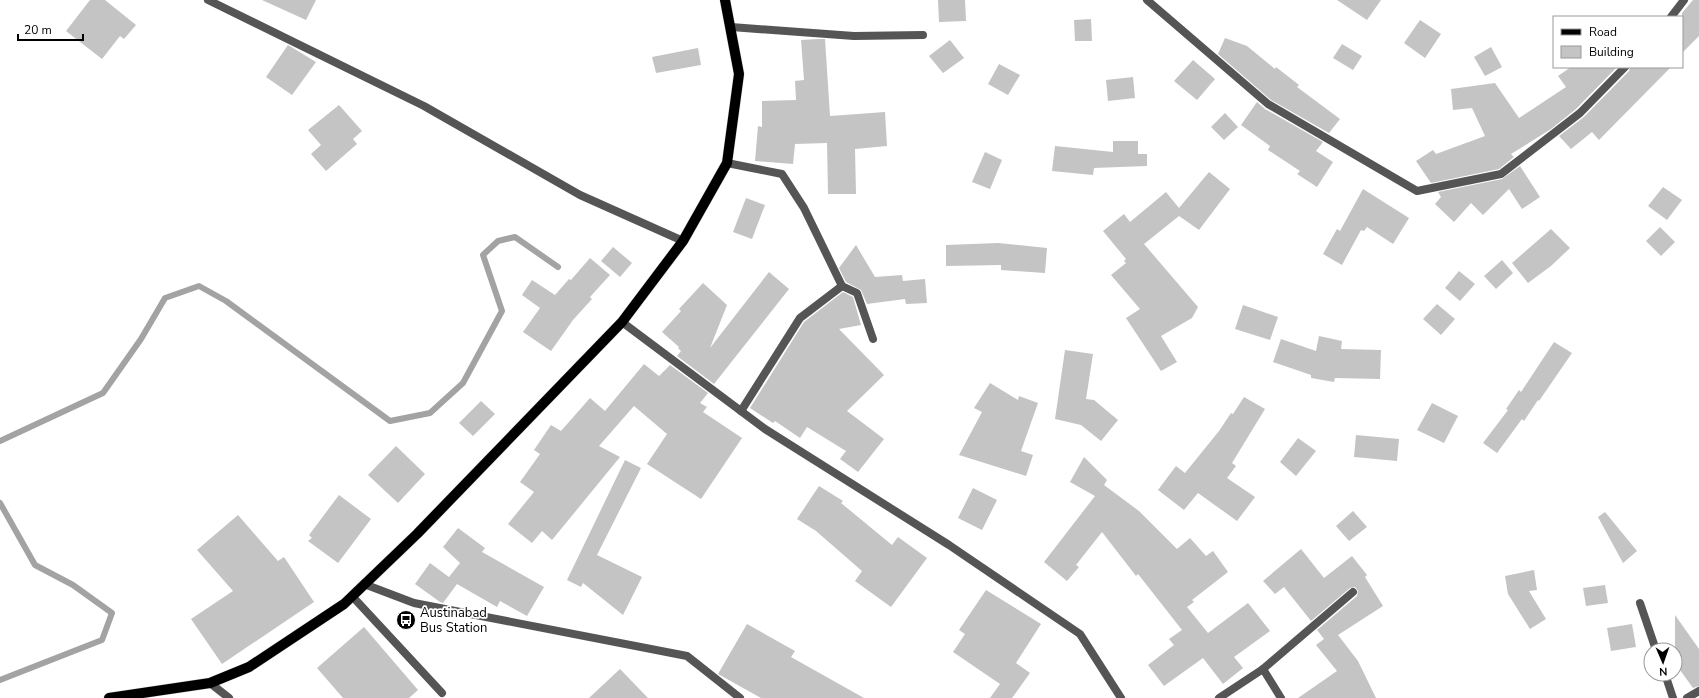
<svg xmlns="http://www.w3.org/2000/svg" width="1699" height="698" font-family="'Nunito Sans',sans-serif">
	<style>
		.lines { fill: none; stroke-linecap: round; stroke-linejoin: round }
		.stream { stroke: #a3a3a3; stroke-width: 6 }
		.building { fill: #c4c4c4 }
		.primary-casing { stroke: #dbdbdb; stroke-width: 11 }
		.minor { stroke: #555; stroke-width: 8 }
		.primary { stroke: #000; stroke-width: 10 }
		.labels { text-anchor: middle; dominant-baseline: central; stroke-width: 3.5; stroke-linejoin: round; paint-order: stroke }
		.poi-label { font-size: 13px; fill: #000; stroke: #fff; text-anchor: start }
	</style>
	<rect width="100%" height="100%" fill="#fff"/>
	<g class="lines">
		<g class="stream">
			<polyline points="0,441 103,393 141,339 165,298 199,286 226,301 390,421 430,413 463,383 502,311 483,255 498,241 515,237 558,267"/>
			<polyline points="0,503 35,565 73,585 112,613 102,640 0,680"/>
		</g>
	</g>
	<g class="building">
		<polygon points="90,0 105,0 136,25 124,39 120,36 102,59 66,31"/>
		<polygon points="262,0 316,0 306,20"/>
		<polygon points="938,0 965,0 966,21 939,22"/>
		<polygon points="1337,0 1381,0 1367,20"/>
		<polygon points="1693,0 1699,0 1699,36 1682,53 1682,13"/>
		<polygon points="1091,19 1092,41 1075,41 1074,20"/>
		<polygon points="1420,20 1441,34 1425,58 1404,43"/>
		<polygon points="1225,38 1247,46 1275,69 1276,67 1299,85 1297,87 1340,119 1329,133 1271,100 1218,54"/>
		<polygon points="818,39 825,39 830,116 885,112 887,146 855,149 856,194 828,194 827,143 795,144 793,164 755,161 758,126 762,127 762,101 796,100 795,81 804,80 801,40"/>
		<polygon points="950,40 964,58 943,73 929,56"/>
		<polygon points="1342,44 1362,56 1353,70 1333,58"/>
		<polygon points="288,45 316,62 292,95 266,77"/>
		<polygon points="1491,47 1502,67 1485,76 1474,57"/>
		<polygon points="698,48 701,65 656,73 652,57"/>
		<polygon points="1193,60 1215,79 1197,100 1174,81"/>
		<polygon points="999,64 1020,75 1008,95 988,84"/>
		<polygon points="1571,67 1617,67 1576,109 1551,129 1511,154 1514,157 1499,169 1431,183 1416,161 1433,150 1436,154 1485,136 1472,108 1453,110 1451,89 1495,83 1519,118 1566,87 1558,76"/>
		<polygon points="1630,67 1671,67 1599,140 1592,132 1571,149 1559,136 1584,117 1629,71"/>
		<polygon points="1133,77 1135,98 1108,101 1106,80"/>
		<polygon points="1257,102 1265,109 1323,142 1316,151 1333,162 1317,187 1297,174 1300,171 1268,150 1270,146 1241,125"/>
		<polygon points="339,105 362,131 353,139 357,144 326,171 311,154 321,145 308,130"/>
		<polygon points="1225,113 1238,127 1224,140 1211,127"/>
		<polygon points="1113,141 1138,141 1138,154 1147,154 1147,166 1094,168 1093,175 1052,171 1055,146 1113,152"/>
		<polygon points="985,152 1002,160 990,189 972,182"/>
		<polygon points="1520,166 1540,197 1522,209 1509,189 1483,215 1471,203 1454,222 1435,204 1441,197 1438,192 1502,179"/>
		<polygon points="1209,172 1230,189 1199,230 1179,216 1144,244 1198,307 1192,318 1161,336 1177,362 1161,371 1126,318 1140,309 1111,275 1126,263 1124,261 1126,259 1103,231 1124,214 1130,222 1166,192 1179,208"/>
		<polygon points="1663,187 1682,200 1667,220 1648,206"/>
		<polygon points="1363,189 1409,218 1393,244 1367,227 1364,231 1361,230 1342,265 1323,254 1337,229 1340,231"/>
		<polygon points="746,198 765,205 752,239 733,232"/>
		<polygon points="1660,227 1675,242 1661,256 1646,241"/>
		<polygon points="1551,229 1570,248 1551,266 1528,283 1512,263"/>
		<polygon points="998,243 1047,248 1045,273 1001,270 1001,265 946,266 946,245"/>
		<polygon points="856,245 875,277 902,275 903,281 925,279 927,303 906,304 905,299 867,304 861,290 846,282 839,268"/>
		<polygon points="613,247 632,263 620,277 601,261"/>
		<polygon points="590,258 610,275 590,297 592,299 573,320 551,351 523,332 540,308 522,295 532,280 555,295 569,279 571,280"/>
		<polygon points="1502,260 1513,273 1496,289 1484,276"/>
		<polygon points="1459,271 1475,284 1460,301 1445,288"/>
		<polygon points="769,272 789,289 714,384 677,356 681,351 678,348 679,347 662,332 681,311 679,309 703,283 727,305 710,348"/>
		<polygon points="843,292 853,297 861,325 839,329 884,375 847,411 884,439 858,472 840,459 846,451 807,427 800,438 775,421 773,423 750,408 804,322"/>
		<polygon points="1437,304 1455,319 1441,335 1423,319"/>
		<polygon points="1243,305 1278,317 1270,340 1235,329"/>
		<polygon points="1319,336 1342,341 1341,349 1381,350 1380,379 1335,378 1334,382 1311,378 1311,375 1273,362 1281,339 1316,351"/>
		<polygon points="1554,342 1572,353 1539,401 1538,400 1524,421 1522,419 1497,453 1483,443 1508,410 1506,409 1519,390 1521,392"/>
		<polygon points="1065,350 1093,354 1086,399 1094,400 1118,420 1101,441 1081,425 1055,419"/>
		<polygon points="644,364 659,376 670,365 708,393 700,403 707,407 703,412 742,438 701,499 647,464 667,434 634,406 599,446 620,457 552,540 542,531 532,543 508,524 534,492 520,482 540,454 534,450 551,425 561,431 590,398 605,411"/>
		<polygon points="990,383 1018,400 1019,396 1038,403 1021,451 1033,455 1026,476 959,455 982,412 974,408"/>
		<polygon points="1244,397 1265,409 1232,463 1236,466 1227,478 1255,497 1237,521 1198,493 1184,510 1158,490 1176,466 1185,473 1219,431 1231,413 1233,414"/>
		<polygon points="481,401 495,414 473,436 459,423"/>
		<polygon points="1432,403 1458,416 1444,443 1417,430"/>
		<polygon points="1356,435 1399,439 1397,461 1354,457"/>
		<polygon points="1298,438 1316,451 1296,476 1280,462"/>
		<polygon points="396,446 425,474 398,503 368,475"/>
		<polygon points="1084,457 1107,480 1104,485 1139,511 1177,549 1190,538 1206,556 1213,551 1228,572 1192,600 1194,602 1187,607 1208,633 1248,603 1270,631 1234,657 1243,668 1223,684 1203,658 1164,686 1148,665 1174,645 1169,639 1182,630 1138,574 1136,576 1102,532 1076,565 1079,567 1067,581 1044,562 1095,496 1070,482"/>
		<polygon points="625,460 641,468 597,555 642,577 623,615 583,583 581,587 567,580"/>
		<polygon points="819,486 843,501 841,503 892,545 898,537 927,558 891,607 855,581 862,571 816,531 797,519"/>
		<polygon points="973,488 997,500 982,530 958,518"/>
		<polygon points="339,495 371,519 338,563 308,541 312,538 309,535"/>
		<polygon points="1353,511 1367,527 1349,541 1336,526"/>
		<polygon points="1605,512 1637,551 1623,563 1598,517"/>
		<polygon points="238,515 278,561 284,557 314,602 222,664 191,619 233,591 197,550"/>
		<polygon points="458,528 485,548 482,552 544,587 527,616 500,601 497,607 457,584 443,603 440,602 415,584 430,563 449,577 460,563 443,547"/>
		<polygon points="1301,549 1324,578 1352,556 1367,575 1365,577 1383,606 1338,635 1358,661 1376,698 1298,698 1337,671 1316,645 1324,639 1317,630 1357,596 1358,591 1355,587 1350,588 1311,621 1284,587 1275,594 1263,581"/>
		<polygon points="1534,570 1537,590 1529,591 1546,619 1530,629 1508,594 1505,576"/>
		<polygon points="1605,585 1608,603 1586,606 1583,588"/>
		<polygon points="986,590 1041,624 1016,663 1030,673 1012,698 990,698 1000,684 953,652 965,634 959,630"/>
		<polygon points="1675,615 1699,649 1699,686 1693,688 1675,663"/>
		<polygon points="747,624 795,651 791,657 864,698 761,698 718,674"/>
		<polygon points="1632,624 1636,647 1611,651 1607,628"/>
		<polygon points="364,627 418,690 409,698 343,698 317,668"/>
		<polygon points="620,669 648,698 589,698"/>
	</g>
	<g class="lines">
		<g class="primary-casing">
			<polyline id="primary" points="109,698 210,683 249,667 344,604 417,534 622,322 683,241 727,163 739,74 725,0"/>
		</g>
		<g class="minor">
			<polyline points="208,0 424,106 580,195 683,241"/>
			<polyline points="1147,0 1268,104 1417,191 1501,174 1580,113 1625,67"/>
			<polyline points="1671,17 1684,0"/>
			<polyline points="731,27 854,36 923,35"/>
			<polyline points="727,163 782,174 804,208 842,286 857,293 873,339"/>
			<polyline points="622,322 765,429 949,545 1080,634 1121,698"/>
			<polyline points="741,411 800,318 842,286"/>
			<polyline points="364,584 414,603 687,656 740,698"/>
			<polyline points="352,596 442,693"/>
			<polyline points="1640,603 1656,650"/>
			<polyline points="1263,669 1281,698"/>
			<polyline points="1665,674 1673,698"/>
			<polyline points="210,683 229,698"/>
			<polyline points="1219,698 1263,669 1353,592"/>
			<polyline points="1687,698 1699,691"/>
		</g>
		<use href="#primary" class="primary"/>
	</g>
	<defs>
		<g id="bus-disc" transform="scale(1)"><circle r="9.5" fill="#000" stroke="#fff"/><path d="M-5-6H5V4H4V6H2V4H-2V6H-4V4H-5ZM-3.5-4V0h7V-4ZM-3.5 1.2v1.5H-2V1.2ZM2 1.2v1.5H3.5V1.2Z" fill="#fff"/></g>
	</defs>
	<g fill-rule="evenodd">
		<use href="#bus-disc" x="406" y="620"/>
	</g>
	<g class="labels">
		<g class="poi-label">
			<text x="420" y="613">Austinabad<tspan x="420" dy="15">Bus Station</tspan></text>
		</g>
	</g>
	<rect x="1553" y="16" width="130" height="52" fill="#ffffff" stroke="#999999"/>
	<rect x="1561" y="29" width="20" height="6" fill="#000000" stroke="#999999"/>
	<text x="1589" y="36" font-size="12" fill="#000000">Road</text>
	<rect x="1561" y="46" width="20" height="12" fill="#c4c4c4" stroke="#999999"/>
	<text x="1589" y="56" font-size="12" fill="#000000">Building</text>
	<g transform="translate(1663 662) rotate(178)"><circle r="19" fill="#ffffff" stroke="#999999"/>
	<path d="M0-3L7 15L0 10L-7 15Z" fill="#000000"/>
	<text y="-6" font-size="11" font-weight="bold" text-anchor="middle" fill="#000000">N</text>
	</g>
	<path d="M18 34v6h65v-6" fill="none" stroke="#000000" stroke-width="2"/>
	<text x="24" y="34" font-size="12" fill="#000000" stroke="#ffffff" stroke-width="3" paint-order="stroke">20 m</text>
</svg>
